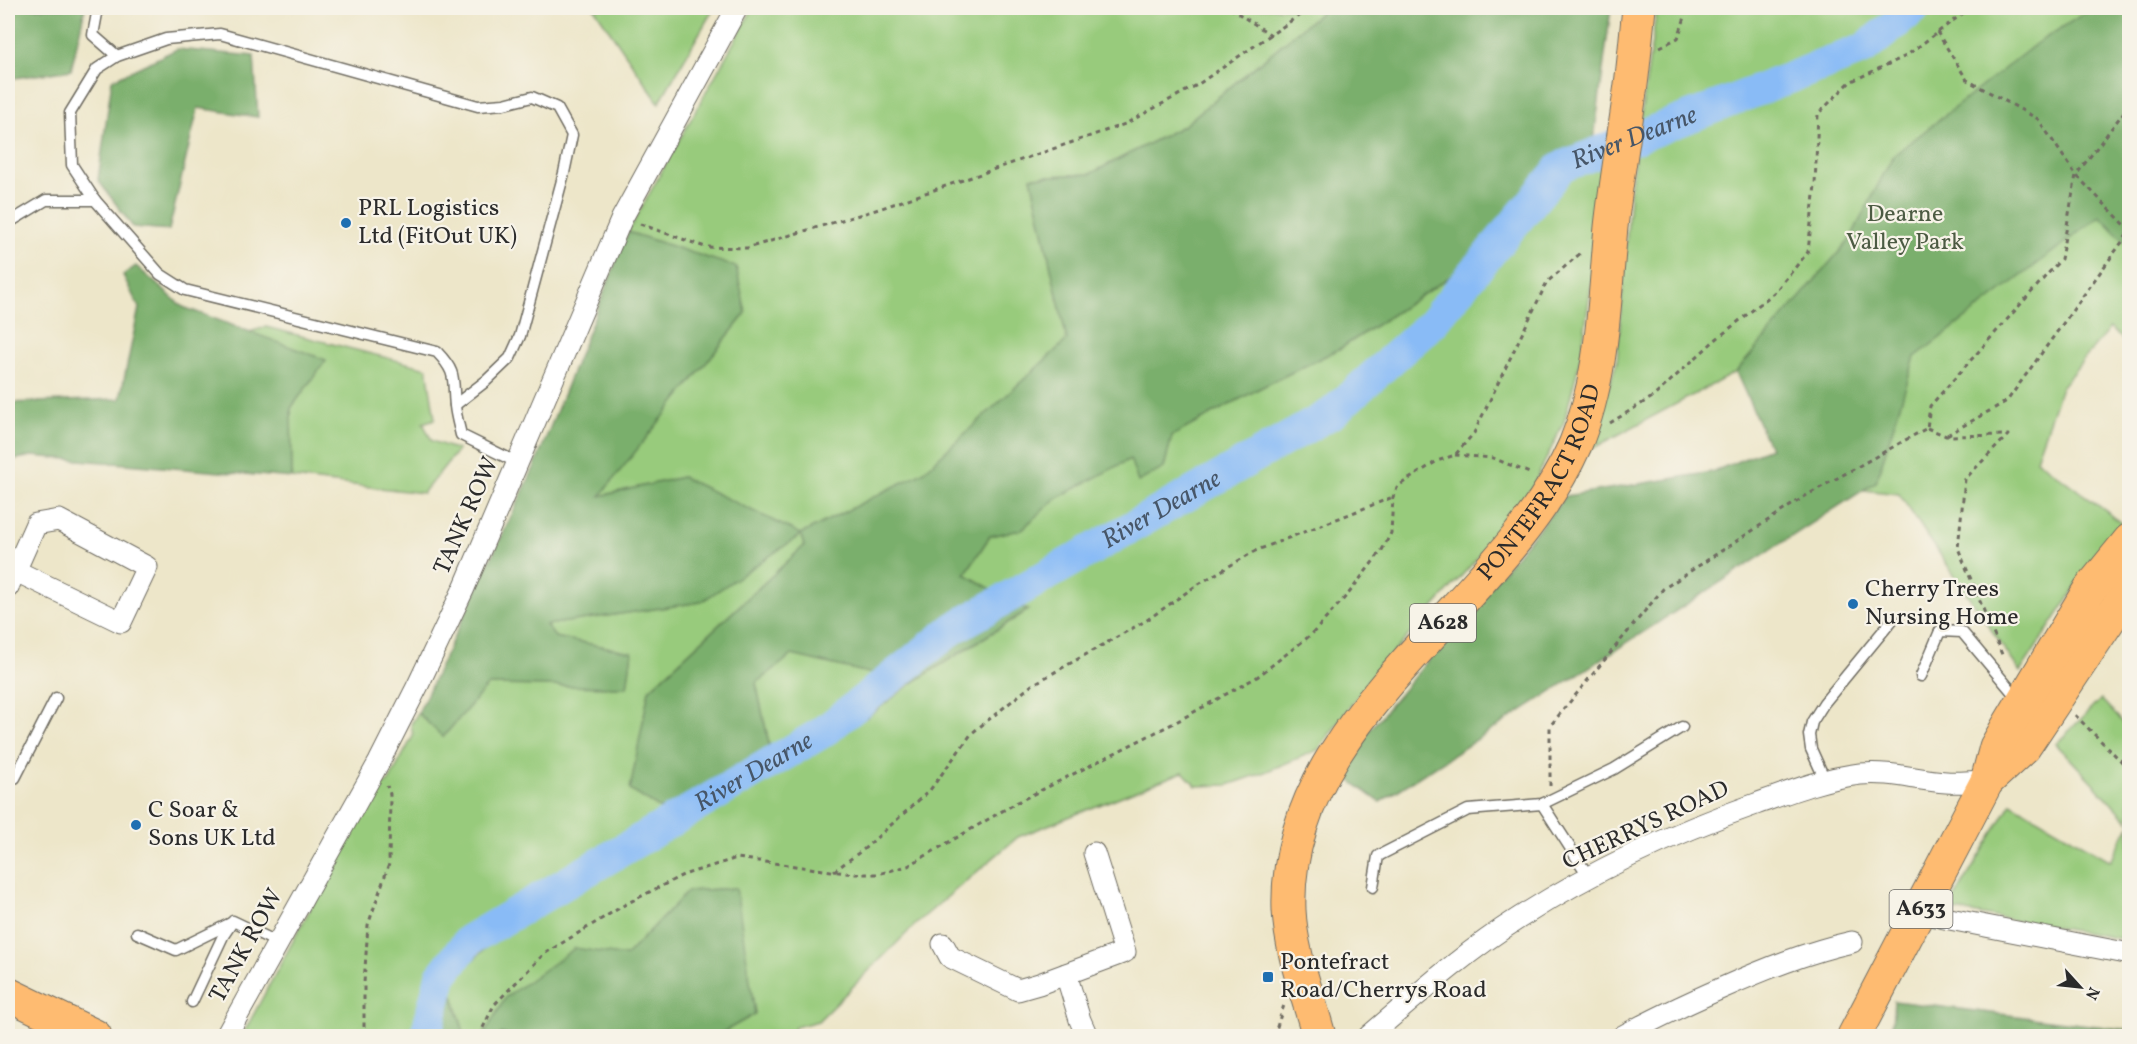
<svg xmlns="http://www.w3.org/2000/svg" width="2137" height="1044" font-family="Vollkorn,serif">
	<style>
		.green { fill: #98cb7c; stroke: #627b54; stroke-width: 1.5 }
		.forest { fill: #7aaf6c; stroke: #526d4c; stroke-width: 1.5 }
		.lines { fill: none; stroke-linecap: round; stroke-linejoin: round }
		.river { stroke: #89bbf6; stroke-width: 32 }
		.lane-casing { stroke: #6f6c62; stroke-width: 13 }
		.street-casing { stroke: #6f6c62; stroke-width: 23 }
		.primary-casing { stroke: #6f6c62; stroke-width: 35 }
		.highway-casing { stroke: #6f6c62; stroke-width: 35 }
		.path { stroke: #6f6c62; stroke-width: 3; stroke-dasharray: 4.5 4.5; stroke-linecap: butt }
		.lane { stroke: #fff; stroke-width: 10 }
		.street { stroke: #fff; stroke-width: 21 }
		.primary { stroke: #febb71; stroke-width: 33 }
		.highway { stroke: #febb71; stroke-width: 33 }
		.poi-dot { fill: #1f6fb2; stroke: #f7f3e8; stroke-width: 2 }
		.labels { text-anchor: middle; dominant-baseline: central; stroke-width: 4.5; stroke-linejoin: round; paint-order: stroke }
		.shield { fill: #f7f3e8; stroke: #686764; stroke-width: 1.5 }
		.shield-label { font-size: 22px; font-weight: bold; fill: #2b2b2b }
		.poi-label { font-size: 24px; fill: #2b2b2b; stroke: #f7f3e8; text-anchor: start }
		.park-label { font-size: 24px; fill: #4c5b43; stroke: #f7f3e8 }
		.street-label { font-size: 24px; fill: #2b2b2b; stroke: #f7f3e8 }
		.water-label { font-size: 26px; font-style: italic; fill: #475668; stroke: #f7f3e8 }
	</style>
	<rect width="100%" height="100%" fill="#f7f3e8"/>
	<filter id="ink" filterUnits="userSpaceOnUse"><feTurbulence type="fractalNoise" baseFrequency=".0167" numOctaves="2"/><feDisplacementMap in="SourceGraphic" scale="12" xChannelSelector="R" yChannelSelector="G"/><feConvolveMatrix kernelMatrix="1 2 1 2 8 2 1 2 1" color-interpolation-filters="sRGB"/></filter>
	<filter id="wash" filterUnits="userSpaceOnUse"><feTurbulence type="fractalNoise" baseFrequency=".008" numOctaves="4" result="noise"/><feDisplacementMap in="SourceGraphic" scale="24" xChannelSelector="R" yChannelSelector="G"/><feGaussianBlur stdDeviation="1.35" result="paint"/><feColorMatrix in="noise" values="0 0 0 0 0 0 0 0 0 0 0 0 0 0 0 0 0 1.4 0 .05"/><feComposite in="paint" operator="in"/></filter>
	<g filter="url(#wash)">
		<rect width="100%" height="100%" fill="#ede6c9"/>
		<g class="green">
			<polygon points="594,8 714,8 659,103"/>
			<polygon points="753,8 1326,8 1183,126 1090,174 1031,177 1067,340 923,472 801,534 804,546 649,690 630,790 667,813 464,935 431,975 415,1036 242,1036 373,792 389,781 413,736 411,724 418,713 443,737 488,685 627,687 632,652 554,637 546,625 701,602 800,534 682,477 599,496 746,313 736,267 628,232"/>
			<polygon points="1657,8 2129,8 2129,346 2110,328 2061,387 2036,459 2123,524 2081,579 2020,672 1899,494 1864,490 1771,448 1736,372 1586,452 1617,362 1631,184"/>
			<polygon points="1608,134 1596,250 1581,356 1564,422 1529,494 1473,563 1370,679 1318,750 1260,774 1228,785 1196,786 1183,772 1018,837 919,921 818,1021 795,1027 792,1036 716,1036 755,1014 735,888 688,891 626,956 575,949 506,997 483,1036 465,1036 449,983 496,938 623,865 869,716 912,683 1027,611 965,574 990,536 1021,530 1055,499 1260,388 1341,348 1465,267 1556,158"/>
			<polygon points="266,327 427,368 435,419 423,423 432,441 458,450 423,493 292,478 291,408 326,360 249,332"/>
			<polygon points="792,655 882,676 819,723 771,753 756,683"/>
			<polygon points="2101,699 2129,729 2129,821 2056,744"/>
			<polygon points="2011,803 2111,861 2129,825 2129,940 1948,909"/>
		</g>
		<g class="forest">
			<polygon points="8,8 85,8 71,70 8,79"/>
			<polygon points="1326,8 1611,8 1594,139 1556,158 1465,267 1341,348 1260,388 1172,436 1164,468 1138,482 1130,459 1055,499 1021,530 990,536 965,574 1028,610 912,683 792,655 756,683 771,753 667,813 630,790 649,690 804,546 801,535 701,602 546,625 555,637 632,652 627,687 488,685 443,737 418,713 534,468 628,232 736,267 746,313 600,496 682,477 801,534 923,472 1067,340 1031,177 1090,174 1183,126"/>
			<polygon points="2093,8 2129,8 2129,246 2100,216 1915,357 1876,482 1380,802 1336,770 1566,496 1712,472 1770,448 1736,372 1850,239 1893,156 2037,43"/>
			<polygon points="177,49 254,56 258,117 198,108 169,230 133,227 98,180 112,80"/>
			<polygon points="136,266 183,307 326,360 291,408 292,478 32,456 12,460 8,472 8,403 120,399 139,308 123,275"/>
			<polygon points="736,888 755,1014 716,1036 517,1036 501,1034 502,1036 483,1036 506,997 575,948 626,956 688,891"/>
			<polygon points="449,983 465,1036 436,1036"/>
			<polygon points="1894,1001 2129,1030 2129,1036 1891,1036"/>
		</g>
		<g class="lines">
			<path class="river" id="s1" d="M 426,1036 L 441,976 L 469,940 L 823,732 L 954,628 L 1332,413 L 1432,323 L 1561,167 L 1864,49 L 1915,8"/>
		</g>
	</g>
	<g filter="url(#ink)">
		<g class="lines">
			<g class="lane-casing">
				<g id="lane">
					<polyline points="98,8 93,35 117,56"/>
					<polyline points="95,200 72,165 70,113 97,69 117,56 166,39 220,34 478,106 504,104 532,97 557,108 572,135 564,173 520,336 510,358 486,381 455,405"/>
					<path d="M 8,223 L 46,200 L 95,200 L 160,274 L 185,290 L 437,352 C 458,374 452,379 455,406 C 456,416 459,426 461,435 L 518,463"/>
					<polyline points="1921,676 1940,631 1962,632 2020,701"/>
					<polyline points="8,780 15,778 56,698"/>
					<polyline points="1826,782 1811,749 1809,735 1812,722 1824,703 1893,619"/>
					<polyline points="1542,804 1589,877"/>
					<polyline points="1373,887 1378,856 1468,810 1542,804 1614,769 1682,727"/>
					<polyline points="137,933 176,950 231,923"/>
					<polyline points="192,1002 223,936 233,921 279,943"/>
				</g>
			</g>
			<g class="street-casing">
				<g id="street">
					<polyline points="8,587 36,524 59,520 147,567 121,622 16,571"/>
					<polyline points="1919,913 2130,954"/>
					<polyline points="943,944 950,957 1018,990 1039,984 1125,952 1094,853"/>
					<polyline points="1066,974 1080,1020 1087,1036"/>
					<polyline points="226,1036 379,762 418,685 464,588 622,218 737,8"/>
					<path d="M 1369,1036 C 1417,995 1465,952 1519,918 C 1592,871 1673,833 1756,804 C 1789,792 1825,778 1860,774 C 1891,771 1916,780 1946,782 C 1959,783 1973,781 1987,781"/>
					<path d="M 1623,1036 C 1655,1018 1688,1003 1722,988 C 1765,969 1807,952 1852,942"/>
				</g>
			</g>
			<g class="primary-casing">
				<g id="primary">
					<polyline points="1987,781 2024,747 2130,588"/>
					<polyline points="1854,1036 1987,781 1996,747 2008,726 2090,589 2130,540"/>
				</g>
			</g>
			<g class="highway-casing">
				<g id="highway">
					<polyline points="8,994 95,1036"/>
					<path id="s2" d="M 1319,1036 C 1308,995 1291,953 1289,910 C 1282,717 1504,607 1575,445 C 1604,376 1604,300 1611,227 C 1616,182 1624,137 1630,92 C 1634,64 1636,36 1639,8"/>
				</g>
			</g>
			<g class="path">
				<polyline points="1230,8 1271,35"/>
				<polyline points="1937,32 1967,80 2038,119 2076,175 2130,230"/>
				<polyline points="1660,47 1678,38 1688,8"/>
				<polyline points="640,224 705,247 747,248 879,209 1125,124 1197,85 1310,8"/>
				<polyline points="1610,423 1654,396 1714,341 1775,292 1808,252 1815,185 1818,114 1850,82 1906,56 1970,8"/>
				<polyline points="1927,428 1946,436 2008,435 1965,479 1958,548 2003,657"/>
				<polyline points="1947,435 2007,401 2130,231"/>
				<polyline points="1455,455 1493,458 1532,474"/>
				<polyline points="2075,715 2130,770"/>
				<polyline points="1550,786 1550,726 1663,589 1807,495 1927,428 1930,406 2061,259 2076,175 2130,104"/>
				<polyline points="834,871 864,849 930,790 972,733 1032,685 1147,620 1197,585 1255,551 1393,497"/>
				<polyline points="364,1036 364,983 368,925 389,864 390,794 387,786"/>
				<polyline points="479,1036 494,1005 544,954 626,904 683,875 737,858 853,874 878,874 908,866 1016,803 1176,722 1257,677 1312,634 1349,593 1382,550 1391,533 1393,497 1398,486 1437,461 1455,455 1474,433 1547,282 1583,251"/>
				<polyline points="1274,1036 1284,1005"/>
			</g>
			<use href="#lane" class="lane"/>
			<use href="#street" class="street"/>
			<use href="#primary" class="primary"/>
			<use href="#highway" class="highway"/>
		</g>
	</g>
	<g class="poi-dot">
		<circle cx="346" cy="223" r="6"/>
		<circle cx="1853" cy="604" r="6"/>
		<circle cx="136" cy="825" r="6"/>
		<rect x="1262" y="971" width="12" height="12" rx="3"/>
	</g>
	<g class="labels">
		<g class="shield">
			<rect x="1410" y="604" width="66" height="38" rx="4.5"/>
			<rect x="1889.5" y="890" width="63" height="38" rx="4.5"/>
		</g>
		<g class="shield-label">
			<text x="1443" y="623">A628</text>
			<text x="1921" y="909">A633</text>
		</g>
		<g class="poi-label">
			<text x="358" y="209">PRL Logistics<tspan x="358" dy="28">Ltd (FitOut UK)</tspan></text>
			<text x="1865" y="590">Cherry Trees<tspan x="1865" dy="28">Nursing Home</tspan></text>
			<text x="148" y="811">C Soar &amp;<tspan x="148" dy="28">Sons UK Ltd</tspan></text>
			<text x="1280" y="963">Pontefract<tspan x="1280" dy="28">Road/Cherrys Road</tspan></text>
		</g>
		<g class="park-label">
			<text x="1905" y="215">Dearne<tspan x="1905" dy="28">Valley Park</tspan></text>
		</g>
		<g class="street-label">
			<text stroke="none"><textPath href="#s2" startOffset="638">PONTEFRACT ROAD</textPath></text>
			<text transform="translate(467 516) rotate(-66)">TANK ROW</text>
			<text transform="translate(1646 826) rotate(-25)">CHERRYS ROAD</text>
			<text transform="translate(247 946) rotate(-61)">TANK ROW</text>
		</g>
		<g class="water-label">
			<text stroke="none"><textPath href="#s1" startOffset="1536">River Dearne</textPath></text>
			<text stroke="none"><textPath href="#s1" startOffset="924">River Dearne</textPath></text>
			<text stroke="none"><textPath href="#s1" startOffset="438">River Dearne</textPath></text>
		</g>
	</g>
	<rect width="2137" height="1044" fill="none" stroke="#f7f3e8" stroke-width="30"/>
	<g transform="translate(2080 987) rotate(117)" stroke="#f7f3e8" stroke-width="4.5" paint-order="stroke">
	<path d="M0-4.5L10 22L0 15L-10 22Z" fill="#2b2b2b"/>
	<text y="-9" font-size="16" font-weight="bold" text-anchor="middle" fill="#2b2b2b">N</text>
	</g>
</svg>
